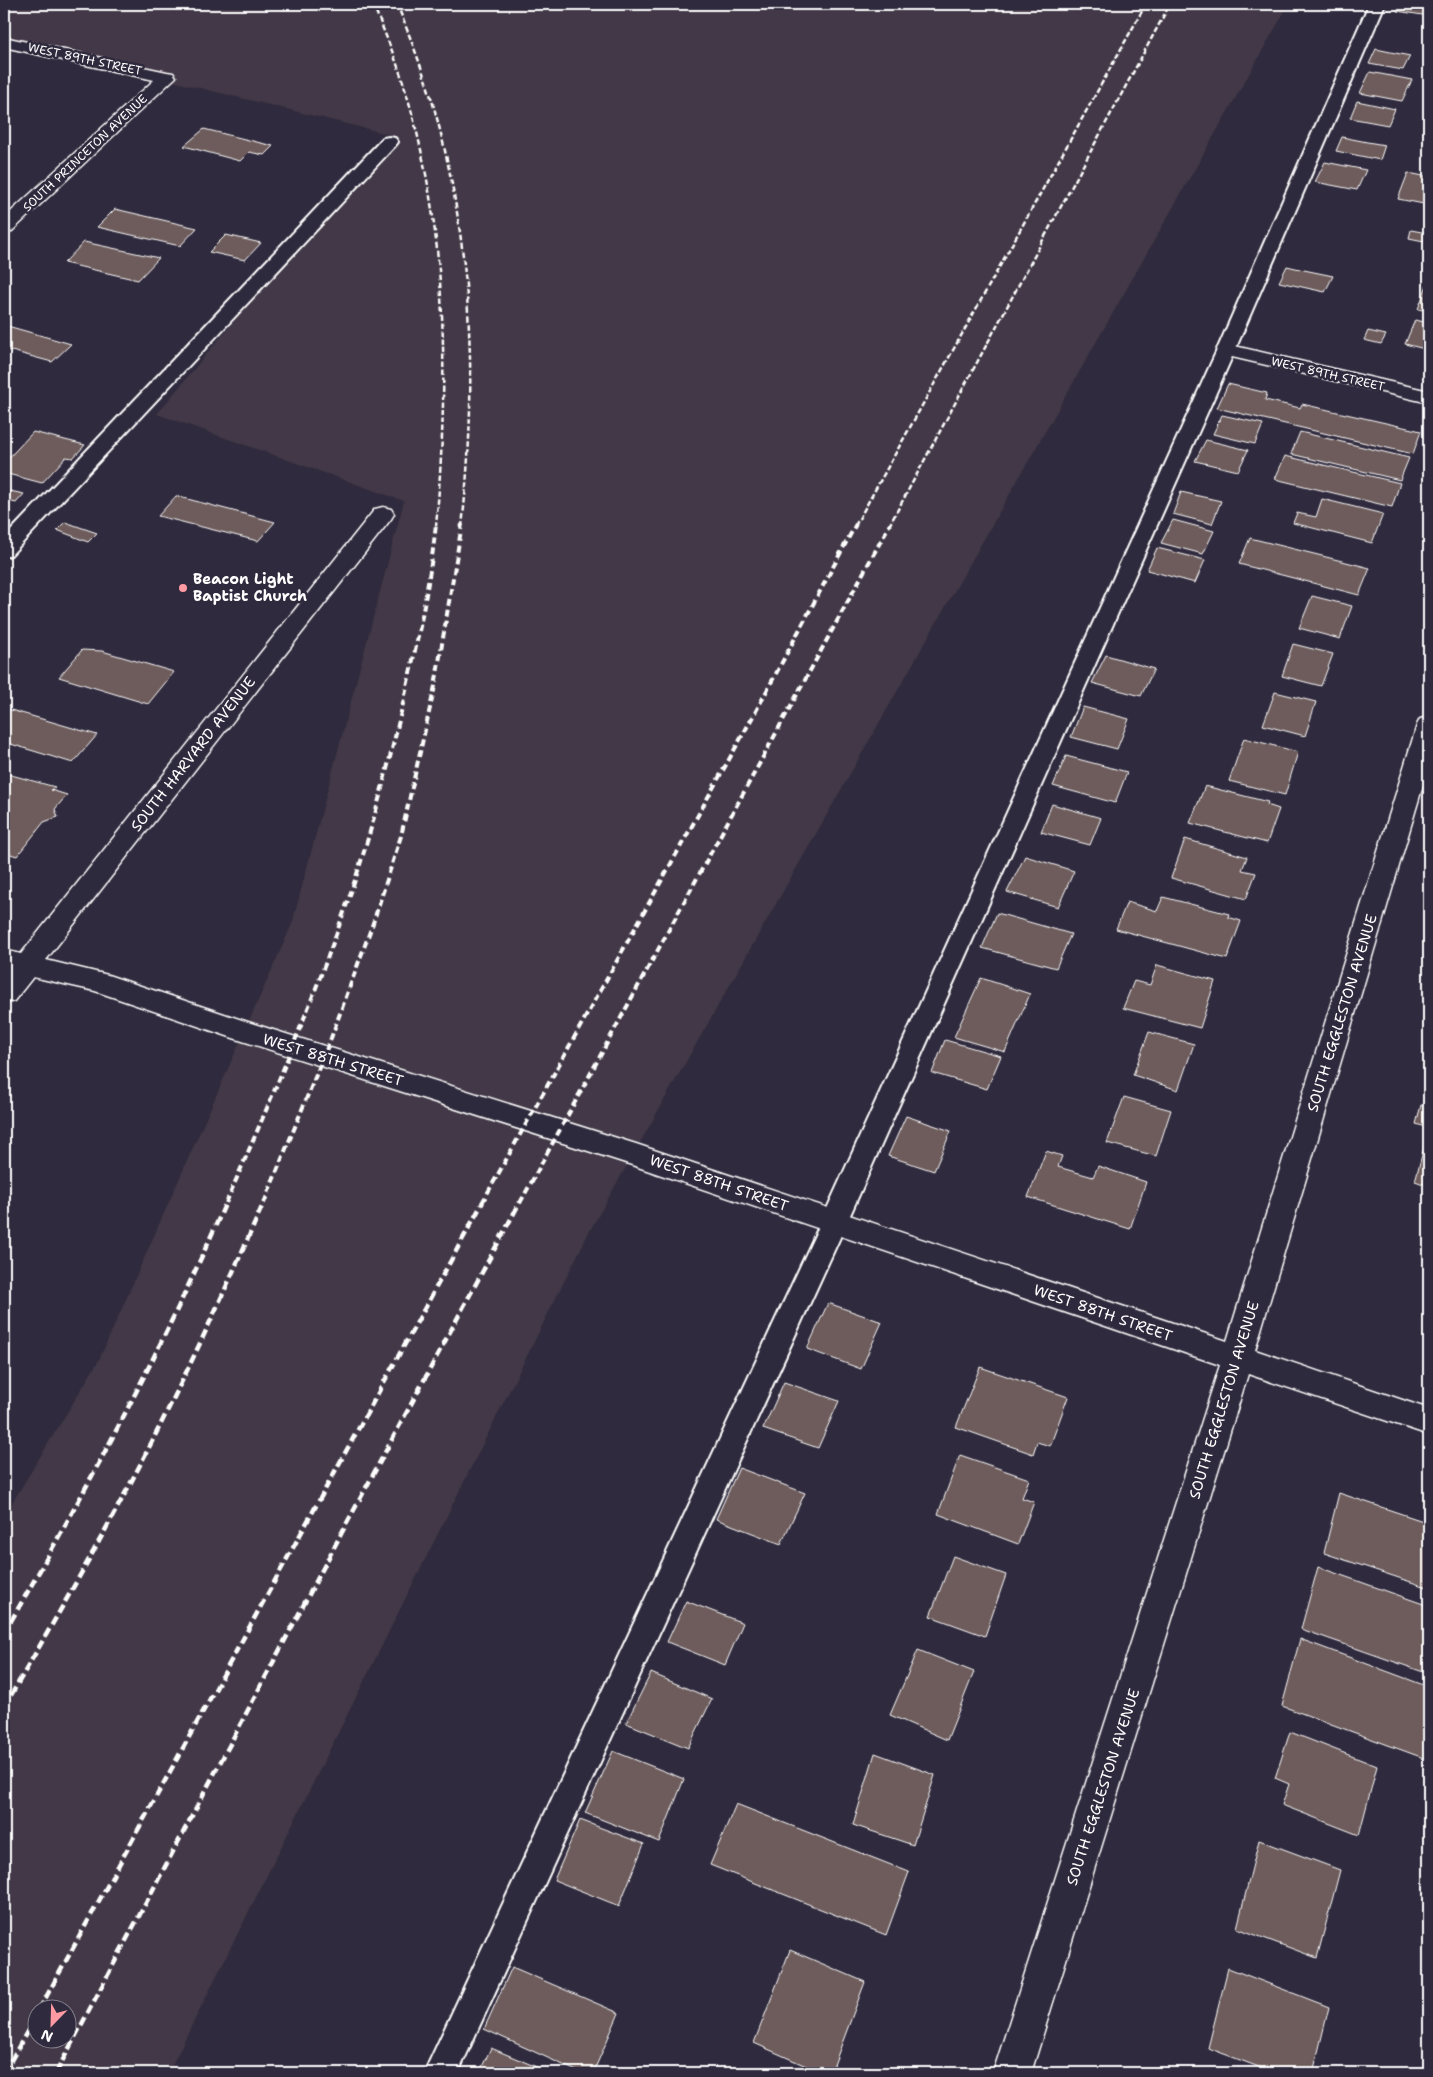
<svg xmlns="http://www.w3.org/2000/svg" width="1433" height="2077" font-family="'Shantell Sans',sans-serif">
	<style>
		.built { fill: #423946; fill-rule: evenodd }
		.building { fill: #6e5b5b; stroke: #fff }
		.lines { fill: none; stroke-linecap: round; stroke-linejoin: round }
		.lane-casing { stroke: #fff; stroke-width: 4 }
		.street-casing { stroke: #fff; stroke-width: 3 }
		.lane { fill: #2f2a3d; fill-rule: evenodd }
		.street { fill: #2f2a3d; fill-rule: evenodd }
		.rail-far2 { stroke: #fff; stroke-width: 2.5; stroke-dasharray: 5.5 2.5; stroke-linecap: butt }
		.rail-far1 { stroke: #fff; stroke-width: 4; stroke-dasharray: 7 4; stroke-linecap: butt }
		.rail { stroke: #fff; stroke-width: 4.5; stroke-dasharray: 9 4.5; stroke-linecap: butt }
		.poi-dot { fill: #ff9aa2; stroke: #2f2a3d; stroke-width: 2 }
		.labels { text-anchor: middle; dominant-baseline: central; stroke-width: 5; stroke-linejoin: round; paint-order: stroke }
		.far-street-label { font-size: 12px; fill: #fff; stroke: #2f2a3d }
		.poi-label { font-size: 15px; font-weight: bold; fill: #fff; stroke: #2f2a3d; text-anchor: start }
		.street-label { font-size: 15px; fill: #fff; stroke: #2f2a3d }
	</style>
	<rect width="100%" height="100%" fill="#2f2a3d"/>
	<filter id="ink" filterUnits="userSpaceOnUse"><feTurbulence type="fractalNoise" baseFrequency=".02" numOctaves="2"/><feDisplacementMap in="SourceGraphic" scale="10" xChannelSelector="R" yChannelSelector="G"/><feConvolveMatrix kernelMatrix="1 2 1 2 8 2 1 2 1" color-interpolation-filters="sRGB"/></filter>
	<g filter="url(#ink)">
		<path class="built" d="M 4,4 L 1289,4 L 589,1232 L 168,2073 L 4,2073 L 4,1516 L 99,1360 L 292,924 L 404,501 L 157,414 L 388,134 L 4,40 ZM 38,2010 L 68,2010 L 68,2040 L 38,2040 Z"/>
		<g class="building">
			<polygon points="1401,4 1429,6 1429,16 1397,11"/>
			<polygon points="1376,49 1410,56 1403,70 1369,64"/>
			<polygon points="1370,72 1412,80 1402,101 1360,93"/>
			<polygon points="1357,101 1395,109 1388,125 1350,118"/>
			<polygon points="204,129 273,146 264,155 249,152 240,161 184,146"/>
			<polygon points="1342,137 1367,142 1385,145 1380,160 1336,151"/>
			<polygon points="1325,162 1366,170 1357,190 1315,182"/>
			<polygon points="1408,173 1429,177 1429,205 1398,199"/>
			<polygon points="115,209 197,228 180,246 97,227"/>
			<polygon points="1411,230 1427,233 1424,241 1409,238"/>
			<polygon points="226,235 261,243 245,260 209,252"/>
			<polygon points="84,242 159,258 138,280 64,263"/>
			<polygon points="1287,266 1304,270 1333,276 1325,292 1279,282"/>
			<polygon points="1427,285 1429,285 1429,311 1418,309"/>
			<polygon points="1415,320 1429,323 1429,350 1405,344"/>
			<polygon points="4,325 71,344 52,362 4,349"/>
			<polygon points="1368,331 1386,335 1381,344 1364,340"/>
			<polygon points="1228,384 1267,393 1265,400 1300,408 1302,404 1421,431 1413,454 1217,408"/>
			<polygon points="1222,415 1263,424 1255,444 1213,434"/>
			<polygon points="33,432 85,445 73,458 66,457 42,483 4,473 4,463"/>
			<polygon points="1300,432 1409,458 1400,480 1291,454"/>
			<polygon points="1206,440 1248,450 1238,471 1195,461"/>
			<polygon points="1285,456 1400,483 1392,507 1275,479"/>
			<polygon points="10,491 24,494 16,503 4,500"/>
			<polygon points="1181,492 1221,501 1212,524 1173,514"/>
			<polygon points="176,496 275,522 258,541 158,516"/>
			<polygon points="1322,499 1383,514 1372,543 1293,523 1297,513 1316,517"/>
			<polygon points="1173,520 1214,531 1203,554 1161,543"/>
			<polygon points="65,522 97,533 88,542 57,530"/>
			<polygon points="1250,538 1370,568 1359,595 1239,564"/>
			<polygon points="1157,548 1205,560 1195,583 1147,570"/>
			<polygon points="1312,596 1352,606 1340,639 1299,628"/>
			<polygon points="1293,644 1333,654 1321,686 1282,676"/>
			<polygon points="82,650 102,651 174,672 148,704 59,677"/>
			<polygon points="1106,655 1154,669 1141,696 1092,683"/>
			<polygon points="1275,692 1316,702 1305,736 1263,725"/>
			<polygon points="1083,707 1129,719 1117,749 1071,737"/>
			<polygon points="4,708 97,735 73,763 4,742"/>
			<polygon points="1244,738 1298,752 1285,795 1229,781"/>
			<polygon points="1066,756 1127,772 1115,803 1053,786"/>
			<polygon points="4,773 55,787 51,790 67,795 55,809 58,817 44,822 17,856 4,852"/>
			<polygon points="1205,786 1268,802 1267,805 1279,809 1267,843 1190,823"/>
			<polygon points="1052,804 1101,818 1090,845 1041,832"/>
			<polygon points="1185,839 1247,857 1242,870 1256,873 1246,899 1171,878"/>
			<polygon points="1025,856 1074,871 1058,907 1007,892"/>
			<polygon points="1163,897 1229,914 1228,917 1241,921 1227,959 1116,929 1127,902 1157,911"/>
			<polygon points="997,913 1071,934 1056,968 982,948"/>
			<polygon points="1157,965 1215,981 1200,1028 1123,1008 1134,981 1150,985"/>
			<polygon points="981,978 1030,994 1005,1052 954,1037"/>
			<polygon points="1149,1032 1194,1044 1178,1090 1133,1075"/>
			<polygon points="945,1040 1001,1056 987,1089 932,1073"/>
			<polygon points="1124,1097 1171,1110 1156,1156 1107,1143"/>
			<polygon points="1421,1105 1429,1108 1429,1128 1416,1124"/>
			<polygon points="906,1116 951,1131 934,1171 888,1156"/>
			<polygon points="1426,1140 1429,1141 1429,1186 1415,1181"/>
			<polygon points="1046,1151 1062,1156 1058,1167 1093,1177 1098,1166 1146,1182 1130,1229 1028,1197"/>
			<polygon points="828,1303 882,1322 861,1369 807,1349"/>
			<polygon points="980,1367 1068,1397 1050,1446 1037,1442 1033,1454 956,1427"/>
			<polygon points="784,1382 839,1401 818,1448 763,1429"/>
			<polygon points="960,1455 1029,1479 1022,1498 1034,1502 1018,1544 938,1514"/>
			<polygon points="739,1468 805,1493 781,1544 716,1519"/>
			<polygon points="1339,1493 1429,1523 1429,1588 1324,1553"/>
			<polygon points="953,1556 1006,1575 985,1636 930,1616"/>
			<polygon points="1318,1567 1429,1606 1429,1674 1301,1629"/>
			<polygon points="686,1601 743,1623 725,1665 667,1642"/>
			<polygon points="1300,1639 1429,1687 1429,1760 1282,1706"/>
			<polygon points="918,1650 974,1672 947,1740 890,1715"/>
			<polygon points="651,1673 712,1699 688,1748 626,1723"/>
			<polygon points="1290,1732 1377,1766 1359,1835 1282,1805 1289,1784 1275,1778"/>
			<polygon points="613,1751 684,1779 659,1842 585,1813"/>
			<polygon points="875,1753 935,1775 913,1845 853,1825"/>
			<polygon points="736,1804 909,1872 886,1935 710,1865"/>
			<polygon points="580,1820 644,1844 619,1906 554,1880"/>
			<polygon points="1259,1840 1340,1870 1317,1958 1237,1928"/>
			<polygon points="790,1950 865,1982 831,2073 822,2073 754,2043"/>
			<polygon points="512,1967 619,2013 593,2073 581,2073 484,2029"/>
			<polygon points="1228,1968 1329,2007 1313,2073 1275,2073 1208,2048"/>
			<polygon points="491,2048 551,2073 479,2073"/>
		</g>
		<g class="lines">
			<g class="lane-casing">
				<g id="lane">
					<polygon points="1369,4 1385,4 1235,350 847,1222 458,2073 424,2073 821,1222 1217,350"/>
					<polygon points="389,137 395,138 398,142 395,146 11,555 4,557 4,538 383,138"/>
				</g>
			</g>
			<g class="street-casing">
				<g id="street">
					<polygon points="4,37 167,72 173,73 176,77 11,232 4,234 4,218 154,80 4,47"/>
					<polygon points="1226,344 1429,391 1429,403 1219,354 1216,350 1219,346"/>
					<polygon points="383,507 391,509 394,514 391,519 46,960 108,975 251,1023 636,1144 1227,1341 1417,725 1420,719 1429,717 1429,765 1255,1350 1429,1409 1429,1435 1248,1374 1031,2073 993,2073 1220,1365 632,1165 233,1038 95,991 33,977 14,1001 4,1004 4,975 7,971 4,970 4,950 21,954 375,509"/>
				</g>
			</g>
			<use href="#lane" class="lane"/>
			<use href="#street" class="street"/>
			<g class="rail-far2">
				<path d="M 373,4 C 384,32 397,60 405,89 C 448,229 449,381 436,526"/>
				<path d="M 397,4 C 410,37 423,70 433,104 C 472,241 478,385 462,526"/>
				<polyline points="855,526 1146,4"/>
				<polyline points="889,526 1170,4"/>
			</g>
			<g class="rail-far1">
				<path d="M 226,1203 C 273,1095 320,986 357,874 C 376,815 391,755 405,695 C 418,639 430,582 436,524"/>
				<polyline points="264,1203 331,1038 373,923 401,836 435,686 462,524"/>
				<polyline points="482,1203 756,711 856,524"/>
				<polyline points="520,1203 890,524"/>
			</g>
			<g class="rail">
				<path d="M 4,1633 C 85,1493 162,1350 226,1202"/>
				<path d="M 4,1707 C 47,1634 89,1561 129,1486 C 178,1393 222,1298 264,1202"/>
				<polyline points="39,2010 483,1202"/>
				<polyline points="4,2073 38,2012"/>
				<polyline points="56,2073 340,1536 520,1202"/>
			</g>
		</g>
	</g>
	<circle class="poi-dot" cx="183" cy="588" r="5"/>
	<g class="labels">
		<g class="far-street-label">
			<text transform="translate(85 59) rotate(12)">WEST 89TH STREET</text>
			<text transform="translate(85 153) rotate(-43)">SOUTH PRINCETON AVENUE</text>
			<text transform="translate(1328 374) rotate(13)">WEST 89TH STREET</text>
		</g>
		<g class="poi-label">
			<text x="193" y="579">Beacon Light<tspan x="193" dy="17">Baptist Church</tspan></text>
		</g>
		<g class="street-label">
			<text transform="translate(193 754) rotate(-52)">SOUTH HARVARD AVENUE</text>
			<text transform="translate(1342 1013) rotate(-73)">SOUTH EGGLESTON AVENUE</text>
			<text transform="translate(333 1060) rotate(17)">WEST 88TH STREET</text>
			<text transform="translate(719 1183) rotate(19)">WEST 88TH STREET</text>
			<text transform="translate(1103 1313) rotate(19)">WEST 88TH STREET</text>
			<text transform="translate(1224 1400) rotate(-73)">SOUTH EGGLESTON AVENUE</text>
			<text transform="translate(1103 1787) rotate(-72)">SOUTH EGGLESTON AVENUE</text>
		</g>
	</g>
	<rect width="1433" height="2077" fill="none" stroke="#2f2a3d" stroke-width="20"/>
	<rect x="10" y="10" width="1413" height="2057" fill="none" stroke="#fff" stroke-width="2" filter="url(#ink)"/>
	<g transform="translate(52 2024) rotate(203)"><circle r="24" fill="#2f2a3d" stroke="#827f8b"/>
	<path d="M0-4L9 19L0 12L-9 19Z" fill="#ff9aa2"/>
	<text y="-8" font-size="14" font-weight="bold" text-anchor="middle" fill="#ffffff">N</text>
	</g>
</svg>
